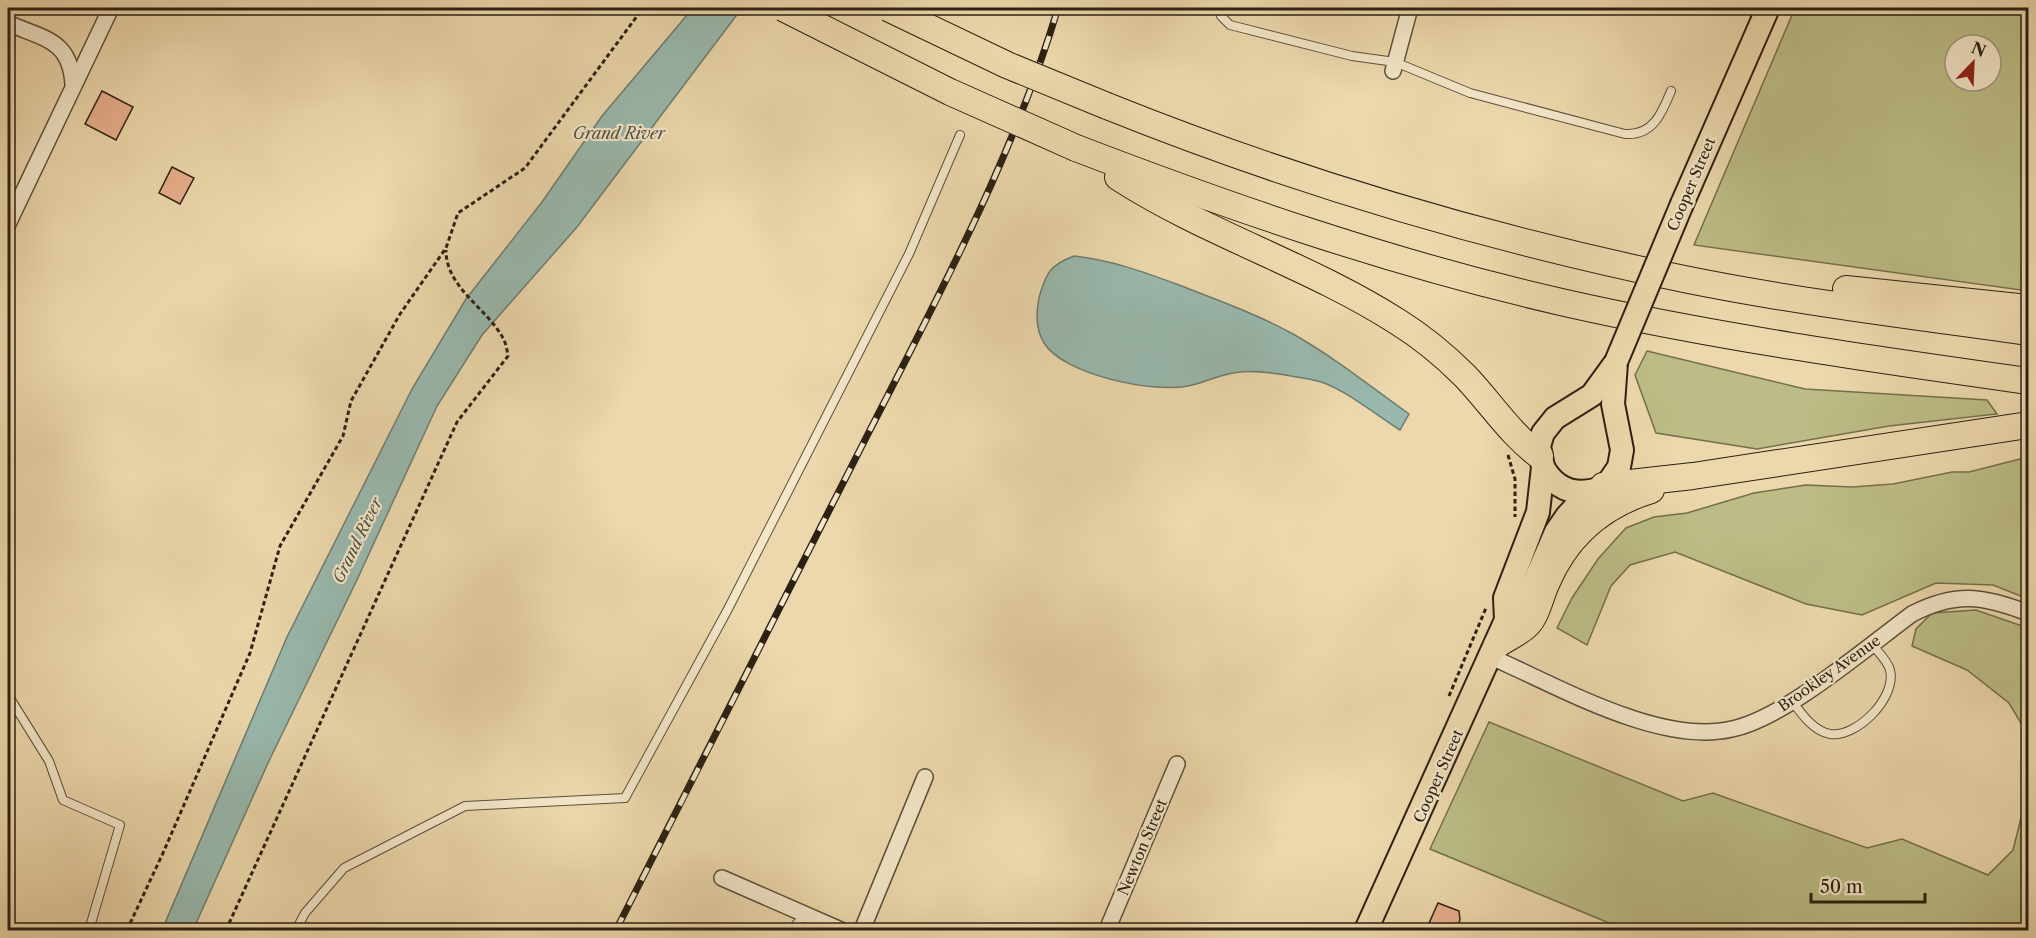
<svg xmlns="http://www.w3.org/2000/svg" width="2036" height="938" font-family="'Libre Caslon Text',serif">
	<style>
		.green { fill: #bcbd86; stroke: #746f4c; stroke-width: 1.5; fill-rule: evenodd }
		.water { fill: #99b9ae; stroke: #6d7c70; stroke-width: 1.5 }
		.building { fill: #e8af8d; stroke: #2b2113; stroke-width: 1.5 }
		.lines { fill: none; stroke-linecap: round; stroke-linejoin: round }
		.lane-casing { stroke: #5b4f39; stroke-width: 10 }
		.street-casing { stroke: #5b4f39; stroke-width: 18 }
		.primary-casing { stroke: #2b2113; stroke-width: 26 }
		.highway-casing { stroke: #2b2113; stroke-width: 28 }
		.path { stroke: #2b2113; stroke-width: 3; stroke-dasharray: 4.5 3; stroke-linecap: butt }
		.lane { stroke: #f3e6c9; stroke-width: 8 }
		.street { stroke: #f3e6c9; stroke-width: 15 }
		.primary { stroke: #ecd8ac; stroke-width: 22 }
		.highway { stroke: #ecd8ac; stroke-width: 26 }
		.rail-casing { stroke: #2b2113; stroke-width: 7 }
		.rail { stroke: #f3e6c9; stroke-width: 4.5; stroke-dasharray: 14; stroke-linecap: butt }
		.primary-bridge-casing { stroke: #2b2113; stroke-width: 26; stroke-linecap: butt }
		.highway-bridge-casing { stroke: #2b2113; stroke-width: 28; stroke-linecap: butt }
		.primary-bridge { stroke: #ecd8ac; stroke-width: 22 }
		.highway-bridge { stroke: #ecd8ac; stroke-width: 26 }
		.labels { text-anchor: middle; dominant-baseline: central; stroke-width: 4.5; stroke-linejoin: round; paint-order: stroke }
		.street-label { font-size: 15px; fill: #2b2113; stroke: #f3e6c9 }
		.water-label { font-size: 16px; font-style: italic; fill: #4c4f42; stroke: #f3e6c9 }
	</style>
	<rect width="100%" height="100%" fill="#ecd8ac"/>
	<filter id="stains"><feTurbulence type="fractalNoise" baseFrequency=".00333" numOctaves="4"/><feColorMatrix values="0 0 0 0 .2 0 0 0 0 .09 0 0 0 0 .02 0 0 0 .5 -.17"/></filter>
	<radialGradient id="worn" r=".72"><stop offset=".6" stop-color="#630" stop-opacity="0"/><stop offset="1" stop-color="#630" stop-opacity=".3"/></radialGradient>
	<g class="green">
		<path d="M 1795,8 L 2028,8 L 2028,291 L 1694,245 ZM 1955,45 L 1991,45 L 1991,81 L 1955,81 Z"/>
		<polygon points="1647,351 1805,389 1987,400 1997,414 1889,426 1757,449 1656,433 1635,375"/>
		<polygon points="2028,457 2028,599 1993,585 1936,583 1862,615 1806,604 1675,552 1630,565 1611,586 1587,645 1557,628 1572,598 1598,559 1626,528 1654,517 1687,513 1754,493 1806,485 1852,487 1893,484 1952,472 1969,472"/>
		<polygon points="1976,610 2028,628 2028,735 2009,703 1967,670 1912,646 1916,629 1932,613"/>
		<polygon points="1489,722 1683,801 1713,793 1867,848 1902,839 1988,875 2013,850 2028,790 2028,930 1626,930 1430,849"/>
	</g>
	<g class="water">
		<polygon points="693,8 742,8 577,227 482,335 437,406 356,582 268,763 193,930 162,930 287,637 412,389 466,299 542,202 602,116"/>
		<path d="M 1074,256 C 1111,260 1144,272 1179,285 C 1217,300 1257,314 1293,334 C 1334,357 1371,387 1409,414 L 1400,430 C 1377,416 1339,384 1313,380 C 1291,376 1263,370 1240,372 C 1222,373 1205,383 1188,386 C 1152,393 1064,375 1044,343 C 1035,328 1036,310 1040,294 C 1047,271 1051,265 1074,256 Z"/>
	</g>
	<g class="building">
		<polygon points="102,91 133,107 116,140 85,124"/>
		<polygon points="172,167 194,178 180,204 159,193"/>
		<polygon points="1438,903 1459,911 1460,920 1456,930 1426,930"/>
	</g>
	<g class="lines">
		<g class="lane-casing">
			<g id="lane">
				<path d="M 1222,8 L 1221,16 L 1230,25 L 1352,56 L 1395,62 L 1470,93 L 1625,134 C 1653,136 1662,113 1671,91"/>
				<polyline points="8,695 49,761 63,800 120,825 89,930"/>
				<path d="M 1792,701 C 1801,713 1813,731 1830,734 C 1857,738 1897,697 1890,670 C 1888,661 1877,651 1872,644"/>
				<polyline points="296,930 305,913 344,868 465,806 625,798 727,611 909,254 960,135"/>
				<polyline points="791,930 805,915"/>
			</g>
		</g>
		<g class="street-casing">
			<g id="street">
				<path d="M 8,23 C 43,39 70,39 73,84"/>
				<polyline points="1393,71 1410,8"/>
				<polyline points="8,224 111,8"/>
				<path d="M 1491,657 C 1558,686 1660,746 1732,729 C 1785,718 1867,647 1912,614 C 1956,591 1984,596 2028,613"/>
				<polyline points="722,878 841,930"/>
				<polyline points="862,930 925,777"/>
				<polyline points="1107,930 1177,764"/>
			</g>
		</g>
		<g class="primary-casing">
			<g id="primary">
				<polyline points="1682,204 1768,8"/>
				<path d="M 1543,467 C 1554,487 1572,496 1595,490"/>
				<polyline points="1506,620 1523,608 1556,532 1567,516 1580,502 1608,483 1619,467 1622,450 1613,404 1616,363"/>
				<polyline points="1366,930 1506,620 1505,598 1538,512 1543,467 1539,446 1543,433 1555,418 1592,395 1616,362"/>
			</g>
		</g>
		<g class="highway-casing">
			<g id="highway">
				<path d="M 1107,106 C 1294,181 1486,238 1684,279 C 1797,302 1914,316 2028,332"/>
				<path d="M 1076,148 C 1235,209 1395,264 1561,302 C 1715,337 1872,359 2028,381"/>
				<path d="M 1118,177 C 1206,234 1309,265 1398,322 C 1422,337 1445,356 1465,376 C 1490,402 1510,434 1540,456"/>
				<polyline points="1846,289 2028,308"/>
				<polyline points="1603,486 1693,476 2028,425"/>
				<path d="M 1497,645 C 1506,638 1520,633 1528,624 C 1537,615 1541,594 1547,582 C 1567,535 1602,505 1651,490"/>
			</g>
		</g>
		<g class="path">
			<polyline points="1508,455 1515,479 1515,517"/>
			<polyline points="1449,696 1486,608"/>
			<polyline points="127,930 163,853 250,653 280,546 343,436 351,401 400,314 446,248 458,213 525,168 643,8"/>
			<path d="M 226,930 L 457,422 L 508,356 C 507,350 506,343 503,338 C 486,307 446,288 446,250"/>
		</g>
		<use href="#lane" class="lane"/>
		<use href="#street" class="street"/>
		<use href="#primary" class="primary"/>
		<use href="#highway" class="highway"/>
		<g class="rail-casing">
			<path id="rail" d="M 616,930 C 701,764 785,597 870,430 C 940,293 1014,155 1058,8"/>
		</g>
		<use href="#rail" class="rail"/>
		<g class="primary-bridge-casing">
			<polyline id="primary-bridge" points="1616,362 1682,204"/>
		</g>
		<g class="highway-bridge-casing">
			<g id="highway-bridge">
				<polyline points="783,8 950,92 1076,148"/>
				<polyline points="888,8 1007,65 1107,106"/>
			</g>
		</g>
		<use href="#primary-bridge" class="primary-bridge"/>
		<use href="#highway-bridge" class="highway-bridge"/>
	</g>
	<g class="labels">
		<g class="street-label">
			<text transform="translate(1691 184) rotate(-67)">Cooper Street</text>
			<text transform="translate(1829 673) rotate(-35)">Brookley Avenue</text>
			<text transform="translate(1438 776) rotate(-66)">Cooper Street</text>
			<text transform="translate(1142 847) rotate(-67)">Newton Street</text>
		</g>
		<g class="water-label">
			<text x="619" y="133">Grand River</text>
			<text transform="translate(357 540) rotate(-64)">Grand River</text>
		</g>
	</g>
	<rect width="2036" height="938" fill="none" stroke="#ecd8ac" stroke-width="30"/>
	<rect x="9" y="9" width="2018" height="920" fill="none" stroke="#2b2113" stroke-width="3"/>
	<rect x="15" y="15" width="2006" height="908" fill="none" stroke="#2b2113" stroke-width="1.5"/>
	<g transform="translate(1973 63) rotate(23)"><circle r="28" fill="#f3e6c9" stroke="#a39780" stroke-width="1.5"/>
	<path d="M0-4.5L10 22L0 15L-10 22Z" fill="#8f2418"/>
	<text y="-9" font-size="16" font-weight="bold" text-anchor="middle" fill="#2b2113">N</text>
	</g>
	<path d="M1811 893v9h114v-9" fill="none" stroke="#2b2113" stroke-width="3"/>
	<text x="1820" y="893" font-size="18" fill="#2b2113" stroke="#f3e6c9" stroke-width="4.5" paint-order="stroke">50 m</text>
	<rect width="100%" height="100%" filter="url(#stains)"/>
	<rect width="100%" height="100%" fill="url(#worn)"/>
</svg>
